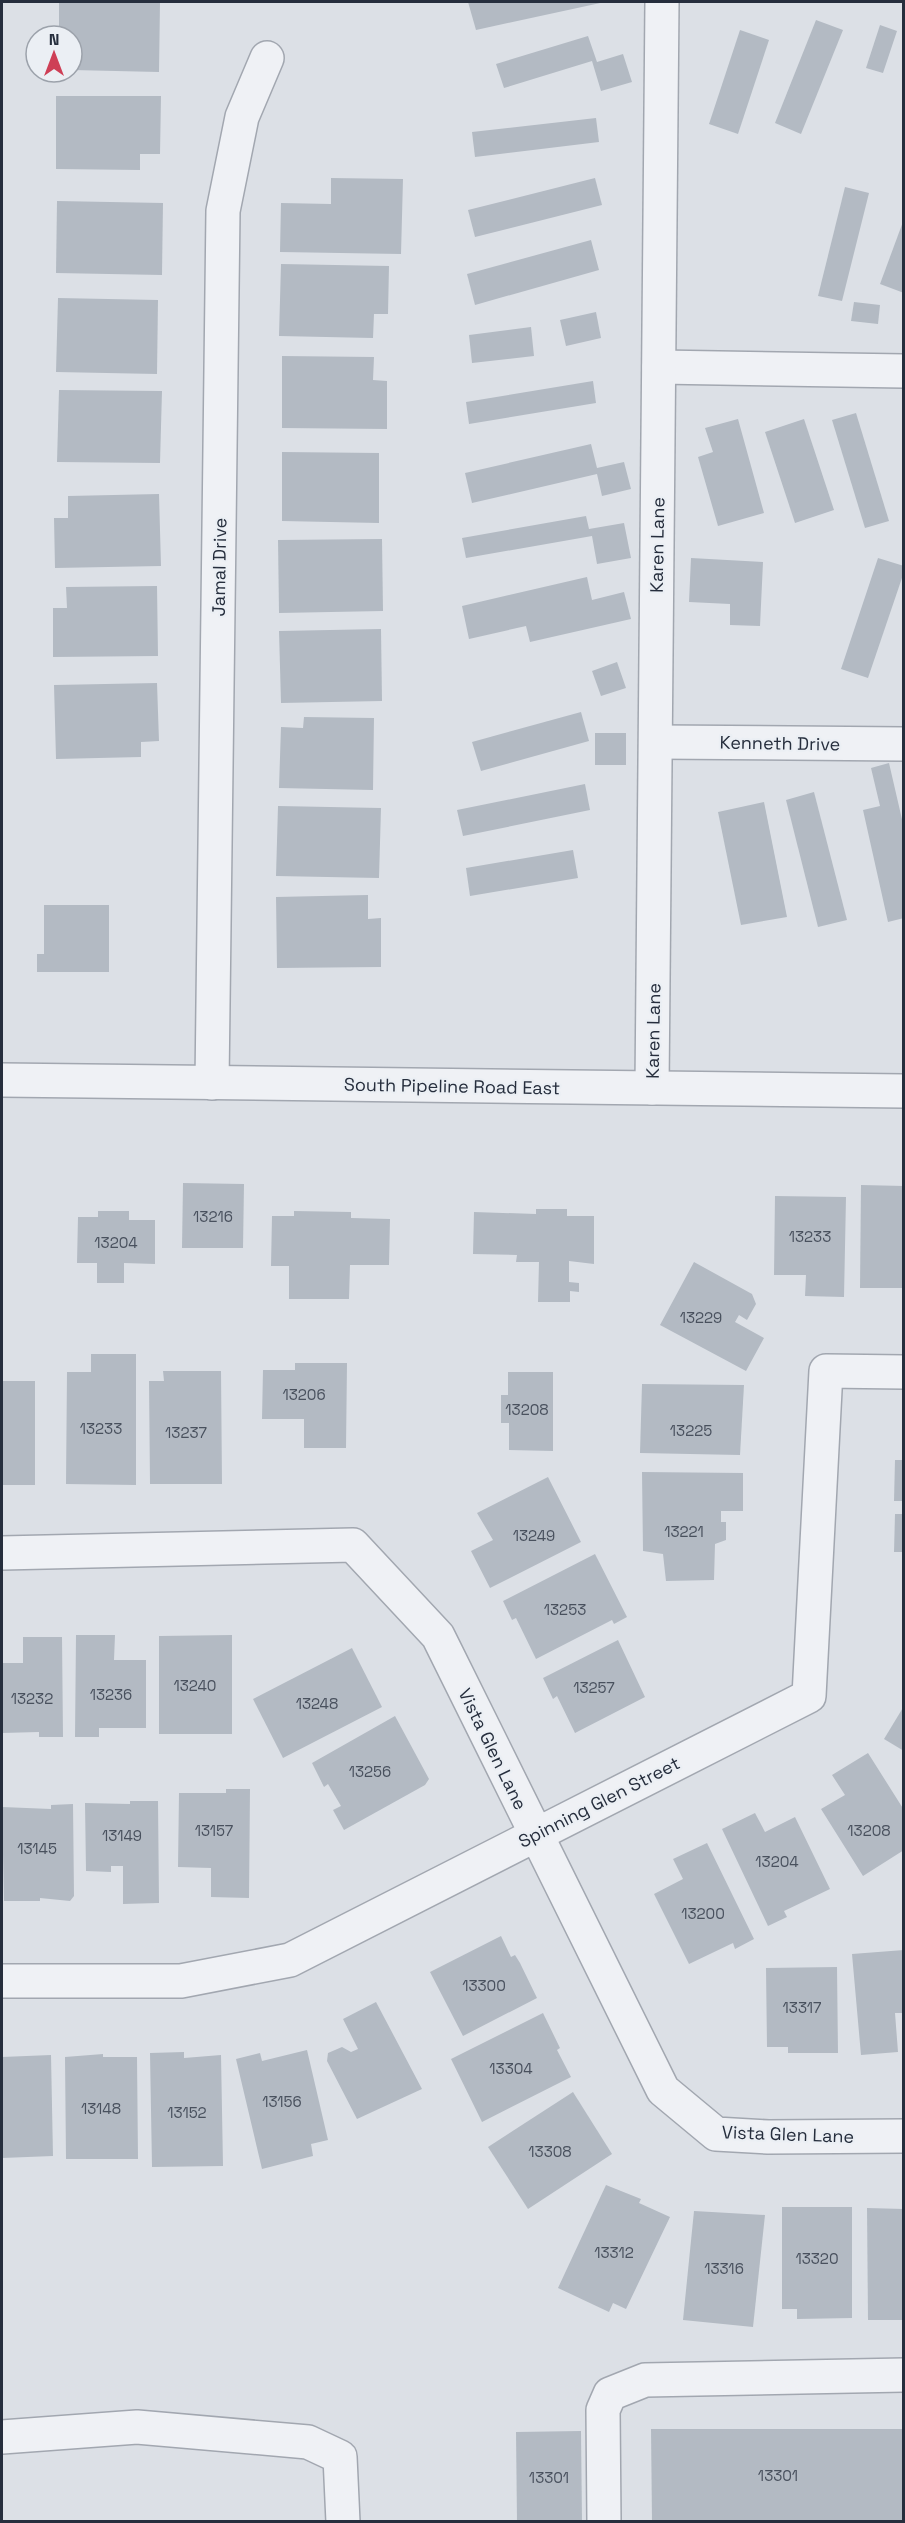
<svg xmlns="http://www.w3.org/2000/svg" width="905" height="2523" font-family="'Space Grotesk',sans-serif">
	<style>
		.building { fill: #b3bac3 }
		.lines { fill: none; stroke-linecap: round; stroke-linejoin: round }
		.minor-casing { stroke: #a2a7b0; stroke-width: 36 }
		.minor { stroke: #eff1f5; stroke-width: 33 }
		.labels { text-anchor: middle; dominant-baseline: central; stroke-width: 4.5; stroke-linejoin: round; paint-order: stroke }
		.number-label { font-size: 15px; fill: #49515e }
		.street-label { font-size: 18px; fill: #262e3d; stroke: #ebeff4 }
	</style>
	<rect width="100%" height="100%" fill="#dce0e6"/>
	<g class="building">
		<polygon points="59,2 160,2 159,72 72,70 72,36 59,36"/>
		<polygon points="468,2 605,2 476,30"/>
		<polygon points="816,20 843,30 801,134 775,123"/>
		<polygon points="880,25 897,31 883,73 866,68"/>
		<polygon points="740,30 769,40 738,134 709,124"/>
		<polygon points="588,36 597,62 623,54 632,82 601,91 592,61 504,88 496,64"/>
		<polygon points="56,96 161,96 160,154 140,154 140,170 56,169"/>
		<polygon points="596,118 599,142 475,157 472,132"/>
		<polygon points="331,178 403,179 401,254 280,252 281,203 331,204"/>
		<polygon points="595,178 602,205 475,237 468,210"/>
		<polygon points="845,187 869,193 842,301 818,296"/>
		<polygon points="57,201 163,203 162,275 56,273"/>
		<polygon points="904,219 904,293 880,284"/>
		<polygon points="591,240 599,270 475,305 467,274"/>
		<polygon points="281,264 389,266 388,314 374,314 373,338 279,336"/>
		<polygon points="58,298 158,300 157,374 56,372"/>
		<polygon points="854,302 880,305 878,324 851,321"/>
		<polygon points="596,312 601,338 566,346 560,320"/>
		<polygon points="531,327 534,356 472,363 469,335"/>
		<polygon points="282,356 374,357 373,380 387,381 387,429 282,428"/>
		<polygon points="593,381 596,403 469,424 466,402"/>
		<polygon points="59,390 162,391 160,463 57,462"/>
		<polygon points="856,413 889,521 865,528 832,420"/>
		<polygon points="738,419 764,513 718,526 698,457 713,452 705,428"/>
		<polygon points="804,419 834,510 795,523 765,432"/>
		<polygon points="591,444 597,468 624,462 631,489 602,496 597,474 472,503 465,473"/>
		<polygon points="282,452 379,453 379,523 282,521"/>
		<polygon points="159,494 161,566 55,568 54,518 68,518 68,496"/>
		<polygon points="586,516 589,529 624,523 631,558 597,564 592,536 466,558 462,538"/>
		<polygon points="382,539 383,611 279,613 278,540"/>
		<polygon points="691,558 763,562 760,626 730,625 730,604 689,602"/>
		<polygon points="878,558 904,566 904,572 868,678 841,669"/>
		<polygon points="587,577 592,600 624,592 631,619 530,642 526,626 469,639 462,606"/>
		<polygon points="157,586 158,656 53,657 53,608 67,608 66,587"/>
		<polygon points="381,629 382,701 281,703 279,631"/>
		<polygon points="617,662 626,688 601,696 592,671"/>
		<polygon points="157,683 159,741 141,742 141,757 56,759 54,685"/>
		<polygon points="581,712 589,741 481,771 472,742"/>
		<polygon points="304,717 374,718 373,790 279,788 281,727 303,728"/>
		<rect x="595" y="733" width="31" height="32"/>
		<polygon points="889,763 904,828 904,918 888,922 863,810 880,806 871,768"/>
		<polygon points="585,784 590,810 463,836 457,810"/>
		<polygon points="814,792 847,920 818,927 786,800"/>
		<polygon points="764,802 787,917 741,925 718,812"/>
		<polygon points="278,806 381,808 379,878 276,876"/>
		<polygon points="573,850 578,878 470,896 466,868"/>
		<polygon points="368,895 368,919 381,918 381,967 277,968 276,897"/>
		<polygon points="44,905 109,905 109,972 37,972 37,954 44,954"/>
		<polygon points="183,1183 244,1184 243,1248 182,1248"/>
		<polygon points="861,1185 904,1186 904,1288 860,1288"/>
		<polygon points="775,1196 846,1197 844,1297 805,1296 806,1275 774,1275"/>
		<polygon points="536,1209 567,1209 567,1216 594,1216 594,1264 569,1261 569,1282 579,1283 579,1292 570,1291 570,1302 538,1302 539,1262 516,1262 517,1255 473,1254 474,1212 536,1214"/>
		<polygon points="98,1211 129,1211 129,1220 155,1220 155,1264 124,1263 124,1283 97,1283 97,1263 77,1263 78,1217 98,1217"/>
		<polygon points="294,1211 351,1212 351,1218 390,1219 389,1265 350,1265 349,1299 289,1299 289,1266 271,1266 272,1216 294,1216"/>
		<polygon points="694,1262 752,1294 756,1304 747,1320 739,1315 735,1322 764,1338 746,1371 660,1325"/>
		<polygon points="91,1354 136,1354 136,1485 66,1484 67,1372 91,1372"/>
		<polygon points="295,1363 347,1363 346,1448 304,1448 304,1419 262,1419 263,1370 295,1370"/>
		<polygon points="163,1371 221,1371 222,1484 150,1484 149,1381 164,1381"/>
		<polygon points="508,1372 553,1372 553,1451 509,1450 509,1423 501,1423 501,1395 508,1395"/>
		<rect x="2" y="1381" width="33" height="104"/>
		<polygon points="642,1384 744,1385 740,1455 640,1453"/>
		<polygon points="895,1460 904,1460 904,1501 894,1501"/>
		<polygon points="642,1472 743,1473 743,1511 721,1511 721,1522 726,1522 726,1540 715,1544 714,1580 666,1581 663,1554 643,1551"/>
		<polygon points="548,1477 581,1542 490,1588 471,1551 493,1540 477,1513"/>
		<polygon points="895,1514 904,1514 904,1552 894,1552"/>
		<polygon points="595,1554 627,1617 614,1624 612,1620 536,1659 516,1618 512,1620 503,1601"/>
		<polygon points="76,1635 115,1635 114,1660 146,1660 146,1728 99,1728 99,1737 75,1737"/>
		<polygon points="232,1635 232,1734 159,1734 159,1636"/>
		<polygon points="23,1637 62,1637 63,1737 39,1737 39,1732 2,1733 2,1663 23,1663"/>
		<polygon points="618,1640 645,1697 575,1733 557,1696 553,1699 543,1678"/>
		<polygon points="352,1648 382,1707 283,1758 253,1699"/>
		<polygon points="904,1706 904,1751 884,1739"/>
		<polygon points="395,1716 429,1779 425,1785 344,1830 333,1810 341,1806 328,1784 324,1787 312,1763"/>
		<polygon points="868,1753 904,1810 904,1850 863,1876 821,1809 845,1795 832,1775"/>
		<polygon points="226,1789 250,1789 249,1898 211,1897 211,1868 178,1867 179,1793 226,1793"/>
		<polygon points="130,1801 158,1801 159,1903 123,1904 123,1866 111,1866 111,1872 86,1871 85,1803 130,1804"/>
		<polygon points="73,1804 74,1896 70,1901 40,1898 40,1901 4,1901 2,1807 51,1809 51,1805"/>
		<polygon points="755,1813 765,1832 795,1817 830,1889 784,1911 787,1917 768,1926 722,1829"/>
		<polygon points="707,1843 754,1939 735,1949 733,1943 689,1964 654,1894 683,1879 673,1859"/>
		<polygon points="501,1936 511,1957 515,1955 520,1963 537,1998 463,2036 430,1972"/>
		<polygon points="904,1950 904,2013 895,2013 898,2052 861,2055 852,1954"/>
		<polygon points="837,1967 838,2053 788,2053 788,2047 767,2047 766,1968"/>
		<polygon points="376,2002 422,2089 357,2119 327,2061 328,2053 342,2047 351,2052 358,2049 343,2019"/>
		<polygon points="543,2013 560,2048 557,2050 571,2077 482,2122 451,2059"/>
		<polygon points="307,2050 328,2140 311,2144 313,2156 262,2169 236,2059 260,2053 262,2061"/>
		<polygon points="184,2052 184,2058 221,2055 223,2166 152,2167 150,2053"/>
		<polygon points="103,2054 103,2057 137,2057 138,2159 66,2159 65,2057"/>
		<polygon points="51,2055 53,2156 2,2158 2,2057"/>
		<polygon points="573,2092 612,2154 528,2209 488,2147"/>
		<polygon points="606,2185 641,2199 639,2203 670,2217 626,2309 613,2303 609,2312 558,2288"/>
		<polygon points="782,2207 852,2207 852,2318 797,2319 797,2309 782,2309"/>
		<polygon points="867,2208 904,2209 904,2320 868,2320"/>
		<polygon points="694,2211 765,2215 753,2327 683,2320"/>
		<polygon points="651,2429 904,2429 904,2522 652,2522"/>
		<polygon points="581,2431 582,2522 517,2522 516,2432"/>
	</g>
	<g class="lines">
		<g class="minor-casing">
			<g id="minor">
				<polyline points="659,367 904,371"/>
				<polyline points="656,742 904,744"/>
				<polyline points="2,1080 904,1091"/>
				<polyline points="212,1083 223,211 242,117 267,58"/>
				<polyline points="652,1088 662,2"/>
				<polyline points="2,1553 353,1545 438,1636 663,2090 716,2134 768,2137 904,2136"/>
				<polyline points="2,1981 181,1981 290,1960 809,1696 826,1371 904,1372"/>
				<polyline points="2,2437 137,2427 308,2442 340,2457 343,2522"/>
				<polyline points="604,2522 603,2410 610,2394 645,2380 904,2375"/>
			</g>
		</g>
		<use href="#minor" class="minor"/>
	</g>
	<g class="labels">
		<g class="number-label">
			<text x="213" y="1216">13216</text>
			<text x="810" y="1236">13233</text>
			<text x="116" y="1242">13204</text>
			<text x="701" y="1317">13229</text>
			<text x="304" y="1394">13206</text>
			<text x="527" y="1409">13208</text>
			<text x="101" y="1428">13233</text>
			<text x="691" y="1430">13225</text>
			<text x="186" y="1432">13237</text>
			<text x="684" y="1531">13221</text>
			<text x="534" y="1535">13249</text>
			<text x="565" y="1609">13253</text>
			<text x="195" y="1685">13240</text>
			<text x="594" y="1687">13257</text>
			<text x="111" y="1694">13236</text>
			<text x="32" y="1698">13232</text>
			<text x="317" y="1703">13248</text>
			<text x="370" y="1771">13256</text>
			<text x="214" y="1830">13157</text>
			<text x="869" y="1830">13208</text>
			<text x="122" y="1835">13149</text>
			<text x="37" y="1848">13145</text>
			<text x="777" y="1861">13204</text>
			<text x="703" y="1913">13200</text>
			<text x="484" y="1985">13300</text>
			<text x="802" y="2007">13317</text>
			<text x="511" y="2068">13304</text>
			<text x="282" y="2101">13156</text>
			<text x="101" y="2108">13148</text>
			<text x="187" y="2112">13152</text>
			<text x="550" y="2151">13308</text>
			<text x="614" y="2252">13312</text>
			<text x="817" y="2258">13320</text>
			<text x="724" y="2268">13316</text>
			<text x="778" y="2475">13301</text>
			<text x="549" y="2477">13301</text>
		</g>
		<g class="street-label">
			<text transform="translate(657 545) rotate(-89)">Karen Lane</text>
			<text transform="translate(219 567) rotate(-89)">Jamal Drive</text>
			<text transform="translate(780 743) rotate(1)">Kenneth Drive</text>
			<text transform="translate(653 1031) rotate(-89)">Karen Lane</text>
			<text transform="translate(452 1086) rotate(1)">South Pipeline Road East</text>
			<text transform="translate(493 1749) rotate(64)">Vista Glen Lane</text>
			<text transform="translate(599 1802) rotate(-27)">Spinning Glen Street</text>
			<text transform="translate(788 2134) rotate(2)">Vista Glen Lane</text>
		</g>
	</g>
	<rect width="905" height="2523" fill="none" stroke="#262e3d" stroke-width="6"/>
	<g transform="translate(54 54)"><circle r="28" fill="#ebeff4" stroke="#9ca2ab" stroke-width="1.5"/>
	<path d="M0-4.5L10 22L0 15L-10 22Z" fill="#ce3f56"/>
	<text y="-9" font-size="16" font-weight="bold" text-anchor="middle" fill="#262e3d">N</text>
	</g>
</svg>
